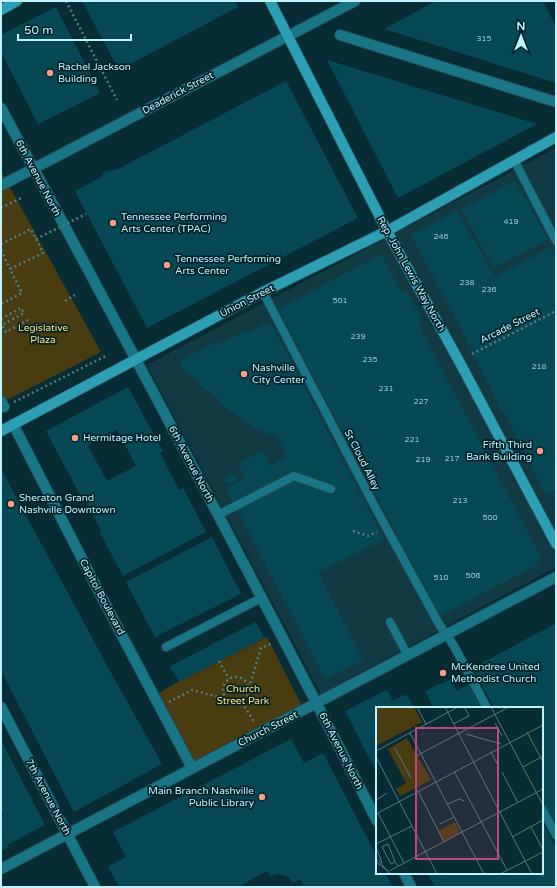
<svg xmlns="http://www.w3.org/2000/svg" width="557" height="888" font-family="'Varela Round',sans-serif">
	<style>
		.built { fill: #123a42 }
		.green { fill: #493c11 }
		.building { fill: #064954; fill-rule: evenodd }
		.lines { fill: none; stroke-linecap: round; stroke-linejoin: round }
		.lane-casing { stroke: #22484f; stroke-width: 10 }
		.street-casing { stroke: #22484f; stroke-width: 12 }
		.secondary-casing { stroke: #22484f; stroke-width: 12 }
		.path { stroke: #537c85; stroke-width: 2.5; stroke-dasharray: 2 3; stroke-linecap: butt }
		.lane { stroke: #197687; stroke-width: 8 }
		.street { stroke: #197687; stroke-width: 10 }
		.secondary { stroke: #2c9fb5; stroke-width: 10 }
		.path-bridge { stroke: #537c85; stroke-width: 2.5; stroke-dasharray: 2 3; stroke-linecap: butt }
		.poi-dot { fill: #f49e8a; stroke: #002229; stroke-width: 1.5 }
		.labels { text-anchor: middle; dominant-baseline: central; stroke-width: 3.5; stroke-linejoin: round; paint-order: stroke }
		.number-label { font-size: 8px; fill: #92c8d3 }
		.poi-label { font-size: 10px; fill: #c1f2fd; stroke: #002229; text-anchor: start }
		.street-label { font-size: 10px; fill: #c1f2fd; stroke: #002229 }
		.park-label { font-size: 10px; fill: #ffe17a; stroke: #002229 }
		.inset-road { fill: none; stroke: #527b84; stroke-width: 1 }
		.view { fill: #c2447b; fill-opacity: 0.15; stroke: #c2447b; stroke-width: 2 }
		.inset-edge { fill: none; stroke: #c1f2fd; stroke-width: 2 }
	</style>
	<rect width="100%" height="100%" fill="#082c33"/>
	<polygon class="built" points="556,148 556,567 321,694 147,365"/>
	<g class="green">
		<polygon points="1,171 101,352 1,403"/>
		<polygon points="267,637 304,710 192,768 154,696 174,684"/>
	</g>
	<g class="building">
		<polygon points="82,1 235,1 238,7 119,70"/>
		<polygon points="436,1 543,1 556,27 556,83 384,29"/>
		<polygon points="56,7 100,93 38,124 1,52 1,35"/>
		<polygon points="327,60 537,124 398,198"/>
		<polygon points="286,81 358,218 147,328 75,191 103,176 103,172 118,169"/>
		<polygon points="515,180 548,239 522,254 493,268 462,209 488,195"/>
		<polygon points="457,211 495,276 551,247 556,256 556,489 546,495 505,413 503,414 455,317 411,235"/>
		<polygon points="381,254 402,292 406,290 423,322 418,324 540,555 537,565 440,616 278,309"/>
		<polygon points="267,323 269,326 272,325 384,539 318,572 363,660 325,679 226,488 245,478 238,463 262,451 270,466 287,456 276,436 266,433 253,427 219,403 221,401 198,384 200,382 180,367 182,364 180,361 218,341 220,344 244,331 246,334"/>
		<path d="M 128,387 L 163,451 L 160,453 L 179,490 L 183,488 L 206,532 L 123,576 L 99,531 L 101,530 L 82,495 L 80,495 L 46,431 ZM 117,430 L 136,466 L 107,481 L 88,446 Z"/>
		<polygon points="1,469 110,671 162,764 74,812 1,671"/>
		<polygon points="235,474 238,479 227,485 224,479"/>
		<polygon points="212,537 241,594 155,637 126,582"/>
		<polygon points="256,622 264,638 179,682 170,666"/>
		<polygon points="556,623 556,826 542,800 542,708 494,708 473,668"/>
		<polygon points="451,679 457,691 469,684 481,708 426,708 432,705 425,691"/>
		<polygon points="387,690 393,701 406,694 414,708 377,708 377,773 345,711"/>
		<polygon points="291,739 304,763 323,753 377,857 377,873 385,873 393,887 304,887 300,879 293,883 287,876 279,874 270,876 267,871 238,887 119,887 108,866 126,857 113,832"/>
		<polygon points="1,740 45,825 7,845 9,847 1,851 1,817 4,815 1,810"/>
		<polygon points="542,821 556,848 556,887 435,887 427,873 542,873"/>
	</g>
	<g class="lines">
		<g class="lane-casing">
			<g id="lane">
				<polyline points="514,160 556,241"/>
				<polyline points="263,292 375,507 439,624 454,646 487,708"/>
				<polyline points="218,515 294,476 331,489"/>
				<polyline points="390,622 408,656"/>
				<polyline points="166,647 261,598"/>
				<polyline points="542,809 556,835"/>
			</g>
		</g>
		<g class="street-casing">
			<g id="street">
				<polyline points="340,35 556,102"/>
				<path d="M 1,108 C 129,345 255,582 377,821"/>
				<polyline points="2,185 355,1"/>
				<polyline points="1,401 4,407"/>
				<polyline points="13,424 99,592 192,768"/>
				<polyline points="1,707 95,887"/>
				<polyline points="1,869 556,577"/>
				<polyline points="404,873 411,887"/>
			</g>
		</g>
		<g class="secondary-casing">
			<g id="secondary">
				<polyline points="270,1 387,231 459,361 556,544"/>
				<polyline points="1,10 17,1"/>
				<polyline points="1,431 263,292 387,231 556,137"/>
			</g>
		</g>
		<g class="path">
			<polyline points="66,1 117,100"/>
			<polyline points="1,162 2,161"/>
			<polyline points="1,208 21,198"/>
			<polyline points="1,244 31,229 43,253 10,269 22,293 1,304"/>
			<polyline points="1,250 10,269"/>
			<polyline points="65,301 75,295"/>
			<polyline points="1,319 21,308 24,313 2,325 6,332 30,319"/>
			<polyline points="472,354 556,311"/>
			<polyline points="14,402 108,355"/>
			<polyline points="353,531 368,536 377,532"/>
			<polyline points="219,661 229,679"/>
			<circle cx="236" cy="690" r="13"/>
			<polyline points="249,688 261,648 273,643"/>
			<polyline points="169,702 192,690 226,699"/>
			<polyline points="242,702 254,722"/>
		</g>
		<use href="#lane" class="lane"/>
		<use href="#street" class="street"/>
		<use href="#secondary" class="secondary"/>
		<polyline class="path-bridge" points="36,239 86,214"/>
	</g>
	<g class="poi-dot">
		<circle cx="50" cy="73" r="4"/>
		<circle cx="113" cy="223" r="4"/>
		<circle cx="167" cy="265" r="4"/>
		<circle cx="244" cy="374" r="4"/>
		<circle cx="75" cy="438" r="4"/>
		<circle cx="540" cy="451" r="4"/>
		<circle cx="11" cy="504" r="4"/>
		<circle cx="443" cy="673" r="4"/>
		<circle cx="262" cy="797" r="4"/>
	</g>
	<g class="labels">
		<g class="number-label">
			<text x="484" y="38">315</text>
			<text x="511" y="221">419</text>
			<text x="441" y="236">246</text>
			<text x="467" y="282">238</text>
			<text x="489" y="289">236</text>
			<text x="340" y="300">501</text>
			<text x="358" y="336">239</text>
			<text x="370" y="359">235</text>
			<text x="539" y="366">218</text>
			<text x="386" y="388">231</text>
			<text x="421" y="401">227</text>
			<text x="412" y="439">221</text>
			<text x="452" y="458">217</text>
			<text x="423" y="459">219</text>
			<text x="460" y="500">213</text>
			<text x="490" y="517">500</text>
			<text x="473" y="575">506</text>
			<text x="441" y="577">510</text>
		</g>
		<g class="poi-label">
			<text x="58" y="67">Rachel Jackson<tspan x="58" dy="12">Building</tspan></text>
			<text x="121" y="217">Tennessee Performing<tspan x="121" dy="12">Arts Center (TPAC)</tspan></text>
			<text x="175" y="259">Tennessee Performing<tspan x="175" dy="12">Arts Center</tspan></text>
			<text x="252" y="368">Nashville<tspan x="252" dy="12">City Center</tspan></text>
			<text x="83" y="438">Hermitage Hotel</text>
			<text x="532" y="445" text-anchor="end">Fifth Third<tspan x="532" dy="12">Bank Building</tspan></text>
			<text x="19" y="498">Sheraton Grand<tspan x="19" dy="12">Nashville Downtown</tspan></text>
			<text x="451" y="667">McKendree United<tspan x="451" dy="12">Methodist Church</tspan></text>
			<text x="254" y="791" text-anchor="end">Main Branch Nashville<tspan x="254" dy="12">Public Library</tspan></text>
		</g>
		<g class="street-label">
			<text transform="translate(178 93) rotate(-28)">Deaderick Street</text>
			<text transform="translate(38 178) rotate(62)">6th Avenue North</text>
			<text transform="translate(411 274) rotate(61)">Rep. John Lewis Way North</text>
			<text transform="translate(247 301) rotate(-27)">Union Street</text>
			<text transform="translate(510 326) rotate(-27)">Arcade Street</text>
			<text transform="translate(362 460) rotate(63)">St Cloud Alley</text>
			<text transform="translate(191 464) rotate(62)">6th Avenue North</text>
			<text transform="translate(102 597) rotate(62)">Capitol Boulevard</text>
			<text transform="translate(268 729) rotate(-27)">Church Street</text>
			<text transform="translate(341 751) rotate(63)">6th Avenue North</text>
			<text transform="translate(48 797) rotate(62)">7th Avenue North</text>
		</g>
		<g class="park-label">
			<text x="43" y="328">Legislative<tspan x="43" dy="12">Plaza</tspan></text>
			<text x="243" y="689">Church<tspan x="243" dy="12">Street Park</tspan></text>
		</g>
	</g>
	<g transform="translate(376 707)">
		<rect width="167" height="167" fill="#082c33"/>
		<path d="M 0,0 L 38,0 L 46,15 L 0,39 ZM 31,31 L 55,73 L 24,89 L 20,82 L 30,76 L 12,42 ZM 79,115 L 84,126 L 68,135 L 62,124 Z" fill="#493c11"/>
		<path class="inset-road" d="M 41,0 L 50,17M 69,0 L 156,167M 115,0 L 167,98M 119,16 L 126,29M 77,17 L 93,9 L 89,1M 151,25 L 167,55M 34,26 L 108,167M 90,27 L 125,37M 19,41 L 35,71M 0,44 L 82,0M 115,45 L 123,60M 40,49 L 133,0M 0,50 L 61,167M 147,60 L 167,49M 78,64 L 131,163M 126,65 L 142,96M 42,84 L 68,135M 0,93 L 11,86M 72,97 L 83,92 L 88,94M 2,106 L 28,156M 0,107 L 167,18M 64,117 L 78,110M 155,120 L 167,143M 136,130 L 167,113M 0,137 L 36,119M 0,140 L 6,156M 0,151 L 14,167M 0,155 L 12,164M 19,155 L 12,137 L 6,140 L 15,157 L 19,155 L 22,159M 13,164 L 167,82M 124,167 L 167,145"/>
		<path class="view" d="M 40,21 L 122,21 L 122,152 L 40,152 Z"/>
		<rect width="167" height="167" class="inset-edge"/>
	</g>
	<rect width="557" height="888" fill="none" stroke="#c1f2fd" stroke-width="4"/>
	<g transform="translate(521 36)" stroke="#002229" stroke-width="3" paint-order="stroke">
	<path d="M0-3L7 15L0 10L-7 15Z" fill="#c1f2fd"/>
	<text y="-6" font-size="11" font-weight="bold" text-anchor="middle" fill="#c1f2fd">N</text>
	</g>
	<path d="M18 34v6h113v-6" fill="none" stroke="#c1f2fd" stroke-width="2"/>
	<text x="24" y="34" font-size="12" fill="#c1f2fd" stroke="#002229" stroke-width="3" paint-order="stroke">50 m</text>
</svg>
